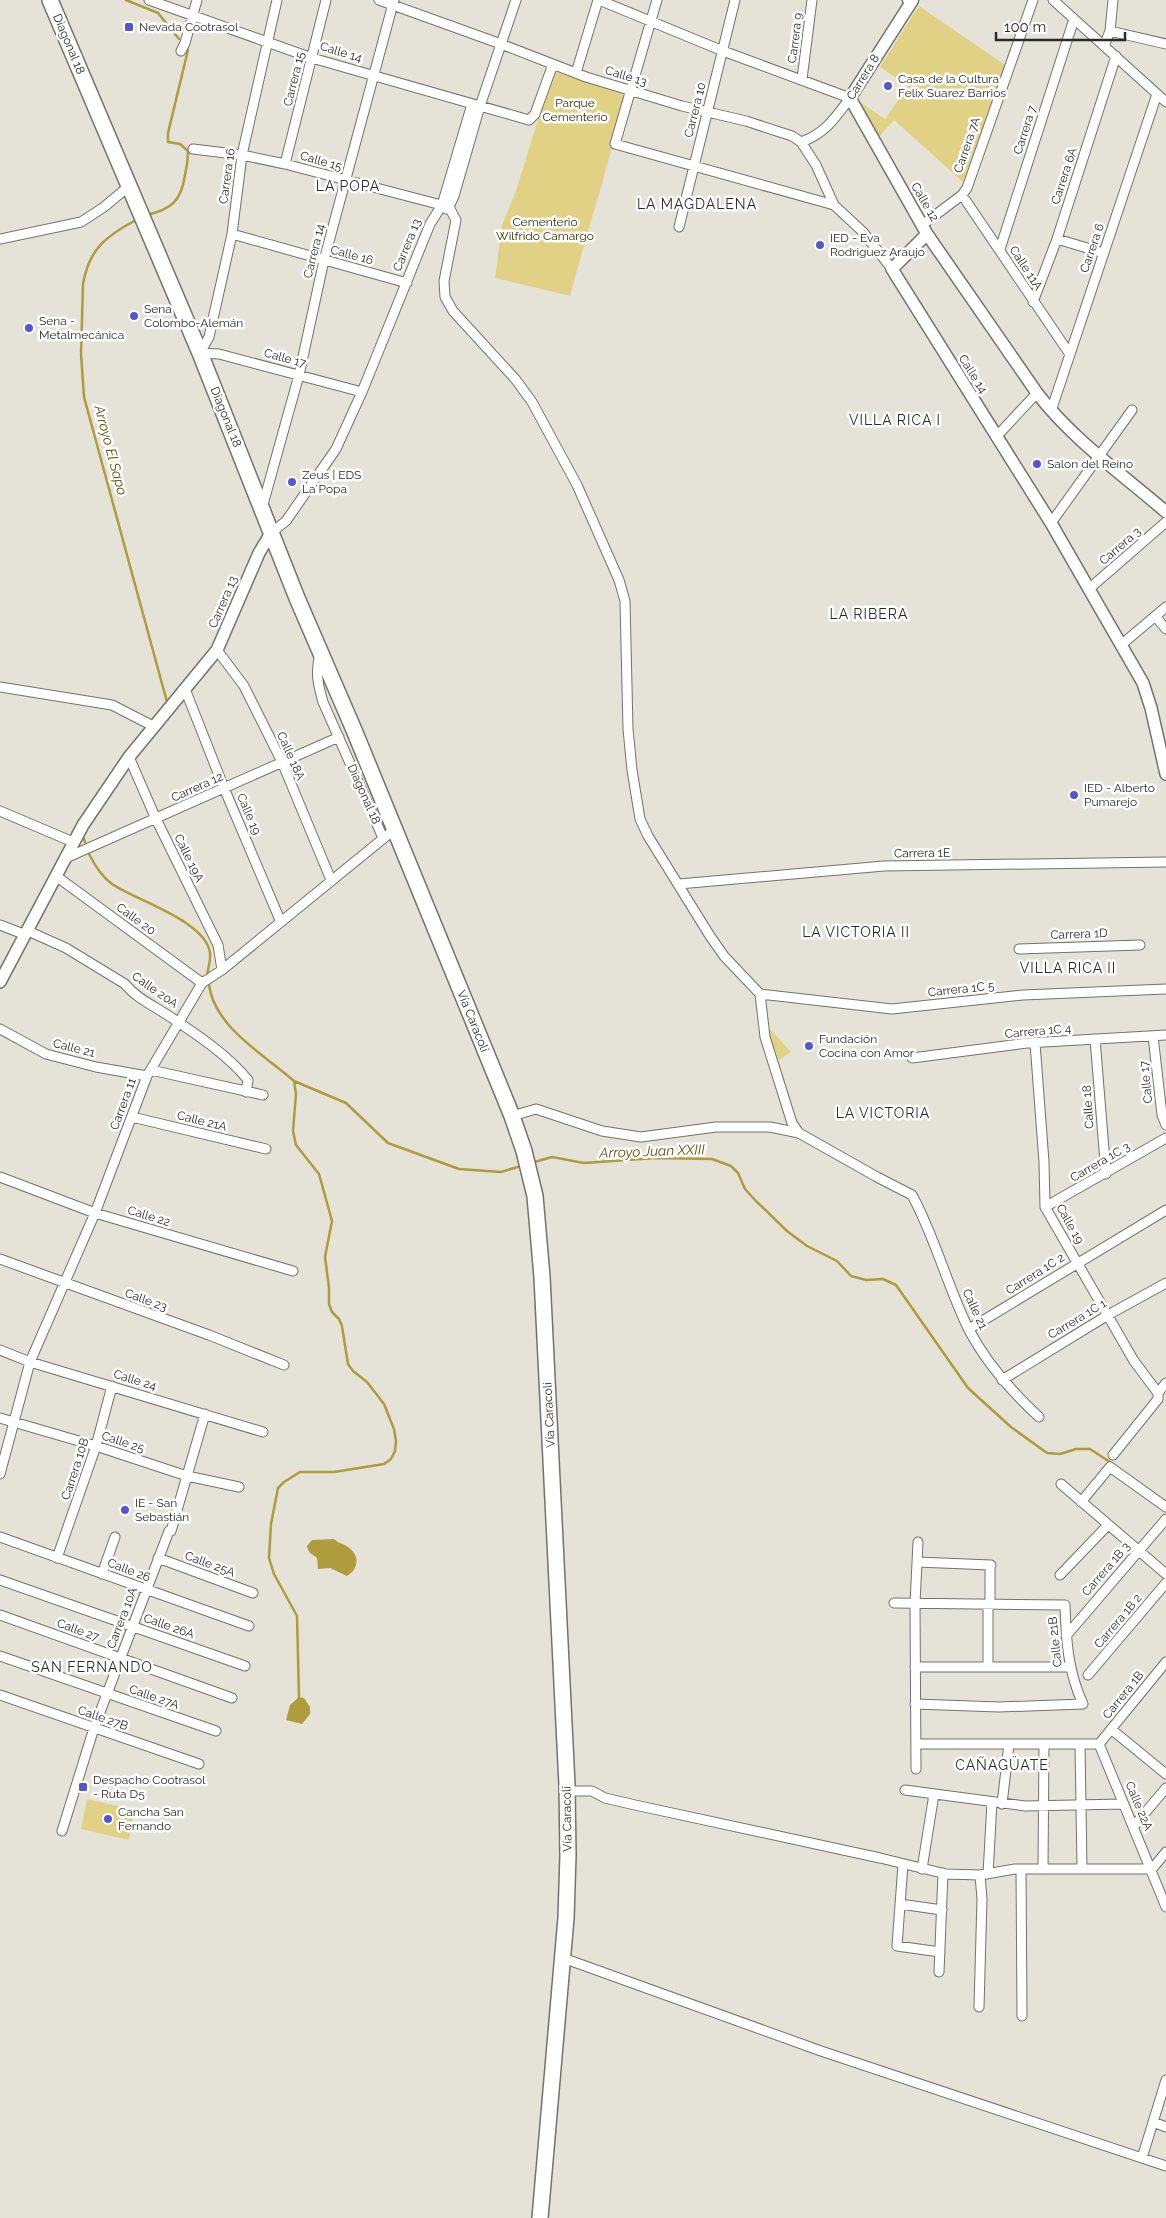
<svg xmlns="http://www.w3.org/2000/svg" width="1166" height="2218" font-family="Raleway,sans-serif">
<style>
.green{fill:#e1d185}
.water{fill:#af9c3d}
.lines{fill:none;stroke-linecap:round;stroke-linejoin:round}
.stream{stroke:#af9c3d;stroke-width:2.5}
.minor-casing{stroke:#747269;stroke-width:11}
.tertiary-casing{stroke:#747269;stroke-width:14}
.secondary-casing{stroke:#747269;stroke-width:15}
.primary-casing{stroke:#747269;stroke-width:18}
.minor{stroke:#fff;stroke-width:9}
.tertiary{stroke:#fff;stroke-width:11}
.secondary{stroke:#fff;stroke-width:12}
.primary{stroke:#fff;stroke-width:15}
.poi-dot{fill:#5657ce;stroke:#fff;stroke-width:2}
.labels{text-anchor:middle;stroke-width:5;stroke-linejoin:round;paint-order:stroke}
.poi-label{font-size:12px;fill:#2b2a26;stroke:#fff;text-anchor:start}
.street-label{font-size:12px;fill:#2b2a26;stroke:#fff}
.park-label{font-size:12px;fill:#352d03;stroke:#fff}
.neighbourhood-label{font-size:14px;letter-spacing:1px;fill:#2b2a26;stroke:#fff}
.water-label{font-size:14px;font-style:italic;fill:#5d5004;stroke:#fff}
</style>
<rect width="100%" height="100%" fill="#e5e3d8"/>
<!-- green -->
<path class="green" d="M919 6 1005 65 963 182 894 120 878 138 858 101 885 119 908 86 880 67Z
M556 72 626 95C609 163 588 229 570 296L495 278 502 225 516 191 535 129Z
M770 1029 791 1052 779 1060 766 1032Z
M87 1799 135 1810 129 1840 81 1829Z"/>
<!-- water -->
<path class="water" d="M334 1539C339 1544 343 1543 348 1547 360 1555 359 1569 347 1576L330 1568 318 1569 317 1558C312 1553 309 1555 307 1546L312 1540Z
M299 1697 304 1698 310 1707V1714L302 1724 286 1720 290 1705Z"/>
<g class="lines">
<!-- stream -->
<path class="stream" d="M126 0 158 13 179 39
M147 215C171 209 181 202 185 175 187 167 188 159 188 151L180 144 168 142V133L188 50 187 47
M136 220C106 236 89 249 83 284L81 354 84 397 167 702
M82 834 85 842
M89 854C95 866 101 876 112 884 137 901 206 921 210 953 211 960 208 968 207 976
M209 985C215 1028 265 1055 294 1081L296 1094 293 1131 296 1145 319 1174 332 1221 325 1257 329 1288V1304L332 1312 339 1319 342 1326 348 1364 353 1371 367 1382 384 1404 394 1429 396 1441 395 1451 391 1459 384 1464 334 1472H300L284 1482 278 1488 271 1524 269 1558 274 1574 297 1616 299 1697
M294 1081 346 1103 388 1143 459 1169 501 1172 521 1166
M531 1163 552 1157 584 1163 656 1158 712 1159 731 1166 738 1173 745 1189 756 1201 787 1231 807 1246 837 1261 851 1276 866 1280 883 1279 896 1285 968 1388 1011 1427 1047 1453 1060 1454 1076 1449H1090L1113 1464"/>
<!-- minor casing -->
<g class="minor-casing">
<path id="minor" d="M149 0 312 58 529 120 535 114 553 64
M277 0 242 155 232 234 209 337 200 353 219 354 362 392
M379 0 501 44 586 77 682 106 746 121 792 136 801 142 816 165 834 205
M599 0 723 51 850 98C836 117 825 134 801 142
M657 0 615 144 834 205 863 232 892 269
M1053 0 1166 102
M1110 31 1166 44
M1104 46 1110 31 1113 0
M181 51 185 43 197 0
M576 73 598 0
M802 79 812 0
M193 149 242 155 285 164 449 207 456 220 444 281 445 297 453 311 516 380 532 402 577 485 619 580 625 601 628 729 632 770 640 819 648 836 710 936 724 956 760 994 765 1037 792 1123 799 1133 877 1177 912 1195C935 1237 947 1285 968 1328 986 1363 1011 1391 1039 1417
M285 164 326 0
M962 195 1069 353
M446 209 449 207 454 196 480 106 516 0
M922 225 962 195 967 188 1033 0
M679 227 735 0
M232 234 407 283
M0 239 81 222 104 207 129 186
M1057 239 1104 253
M1000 249 1074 19
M1033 302 1057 239 1116 56
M1051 411 1157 94
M996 437 1037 393
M262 508 299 375 324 260 394 0
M1051 523 1132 410
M271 533 286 521 336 449 362 392 430 224 442 205 472 104
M1090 588 1166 522
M1156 617 1166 629
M1121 645 1166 607
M217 650 244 686 282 762 331 880
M320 654C315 672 318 685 323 702L383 838
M0 687 112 705 153 726
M185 689 224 788 280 920
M129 757 156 819 218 945 222 970
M0 811 73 842
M66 858 339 737
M56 876 202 983
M679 884 884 866 1166 862
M0 925 26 935
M28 931 66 948 125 984C136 998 154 1006 169 1016 196 1034 228 1055 248 1080L246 1092
M1019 949 1140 945
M760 994 892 1009 1023 995 1166 989
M0 1029 46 1054 96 1067 147 1076
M1153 1036 1162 1115 1166 1125
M1095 1039 1106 1174
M1035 1043 1044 1162 1045 1207 1134 1361 1158 1393
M912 1058 1027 1043 1166 1035
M151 1070 263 1095
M512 1116 536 1109 602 1131 641 1137 716 1127H770L799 1133
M132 1117 266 1149
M0 1177 95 1213 293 1271
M1045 1207 1166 1138
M0 1259 209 1335 284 1365
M969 1329 1166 1210
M0 1350 30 1362 263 1432
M1002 1380 1108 1315 1166 1283
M0 1418 96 1446 187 1476 239 1487
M1113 1455 1158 1399V1393L1166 1383
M0 1474 30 1362 95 1213 147 1076 202 983 222 970 395 829
M1061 1484 1166 1574
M1081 1502 1110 1467 1166 1507
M0 1537 249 1626
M57 1558 96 1446 112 1386
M158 1558 253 1593
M917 1562 991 1565
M102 1574 115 1537
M1060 1575 1108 1525
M0 1580 245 1666
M894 1603 1065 1605C1066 1640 1068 1672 1083 1704L999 1707 915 1704
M988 1605V1667
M990 1605V1565
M0 1615 232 1698
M1066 1636 1166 1519
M0 1656 216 1731
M915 1667H1070
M1088 1675 1166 1583
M0 1695 199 1764
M1111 1729 1166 1774
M916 1744H1099
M1080 1744 1082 1869
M1099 1744 1166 1907
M1099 1744 1166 1662
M916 1769 915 1603 918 1542
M905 1790 1025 1806 1124 1804
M567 1791H592L605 1798 635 1805 880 1858 946 1874 980 1875 1015 1869H1152L1166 1852
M1002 1804 1009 1744
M1134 1826 1166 1788
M62 1831 94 1728 169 1531H171L205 1414
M903 1864 897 1946 940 1952
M922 1869 934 1794
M1021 1869 1022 2016
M1043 1869 1044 1744
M988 1874 992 1802
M900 1904 942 1910
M563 1958 821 2051 1166 2166
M939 1972 943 1873
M979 2007 982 1899 980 1875
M1153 2122 1166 2127
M1142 2158 1166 2080"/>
</g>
<!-- tertiary casing -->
<g class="tertiary-casing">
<path id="tertiary" d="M912 1 850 98 927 234 1037 393C1072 439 1122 474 1166 512
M927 234 892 269 1051 523 1143 683 1151 708 1166 774
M0 982 83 825 129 757 217 650 259 553 271 533"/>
</g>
<!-- secondary casing -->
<g class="secondary-casing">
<path id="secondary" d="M909 0H912"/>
</g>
<!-- primary casing -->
<g class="primary-casing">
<path id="primary" d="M50 0 200 353 297 598 354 730 512 1116 524 1151 535 1196 542 1277 567 1785 568 1855 566 1918 540 2218"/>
</g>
<!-- minor -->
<use href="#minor" class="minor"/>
<!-- tertiary -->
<use href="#tertiary" class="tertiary"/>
<!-- secondary -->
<use href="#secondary" class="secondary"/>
<!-- primary -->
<use href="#primary" class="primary"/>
</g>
<!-- markers -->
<g class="poi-dot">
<rect x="124" y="22" width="10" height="10" rx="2.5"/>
<circle cx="888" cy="86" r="5"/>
<circle cx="820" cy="245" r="5"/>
<circle cx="134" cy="316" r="5"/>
<circle cx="29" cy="328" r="5"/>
<circle cx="1037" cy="464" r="5"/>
<circle cx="292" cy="482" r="5"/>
<circle cx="1074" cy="795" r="5"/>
<circle cx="809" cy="1046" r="5"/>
<circle cx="125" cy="1510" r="5"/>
<rect x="78" y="1782" width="10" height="10" rx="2.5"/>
<circle cx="108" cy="1819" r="5"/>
</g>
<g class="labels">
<!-- poi labels -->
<g class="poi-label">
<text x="139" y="31">Nevada Cootrasol</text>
<text x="898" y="83">Casa de la Cultura<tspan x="898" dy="14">Felix Suarez Barrios</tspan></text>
<text x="830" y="242">IED - Eva<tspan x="830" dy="14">Rodriguez Araujo</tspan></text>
<text x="144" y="313">Sena<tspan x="144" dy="14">Colombo-Alemán</tspan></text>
<text x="39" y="325">Sena -<tspan x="39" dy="14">Metalmecánica</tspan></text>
<text x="1047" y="468">Salon del Reino</text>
<text x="302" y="479">Zeus | EDS<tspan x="302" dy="14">La Popa</tspan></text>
<text x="1084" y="792">IED - Alberto<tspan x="1084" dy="14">Pumarejo</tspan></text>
<text x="819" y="1043">Fundación<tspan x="819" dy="14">Cocina con Amor</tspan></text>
<text x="135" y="1507">IE - San<tspan x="135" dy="14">Sebastián</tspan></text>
<text x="93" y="1784">Despacho Cootrasol<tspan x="93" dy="14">- Ruta D5</tspan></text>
<text x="118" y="1816">Cancha San<tspan x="118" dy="14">Fernando</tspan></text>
</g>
<!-- street labels -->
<g class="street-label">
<text transform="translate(795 38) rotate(-83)" y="4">Carrera 9</text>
<text transform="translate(69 44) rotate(67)" y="4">Diagonal 18</text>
<text transform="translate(341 52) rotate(17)" y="4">Calle 14</text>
<text transform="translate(626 76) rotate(17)" y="4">Calle 13</text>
<text transform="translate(863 77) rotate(-58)" y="4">Carrera 8</text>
<text transform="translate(294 79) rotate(-76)" y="4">Carrera 15</text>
<text transform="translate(695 110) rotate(-76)" y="4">Carrera 10</text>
<text transform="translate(1025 130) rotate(-72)" y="4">Carrera 7</text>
<text transform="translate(967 145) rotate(-71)" y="4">Carrera 7A</text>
<text transform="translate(321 161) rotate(16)" y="4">Calle 15</text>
<text transform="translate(227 176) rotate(-82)" y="4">Carrera 16</text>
<text transform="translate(1064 176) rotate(-72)" y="4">Carrera 6A</text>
<text transform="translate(925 202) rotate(60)" y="4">Calle 12</text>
<text transform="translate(407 245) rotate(-68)" y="4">Carrera 13</text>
<text transform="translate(1092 248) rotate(-71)" y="4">Carrera 6</text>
<text transform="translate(314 251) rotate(-76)" y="4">Carrera 14</text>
<text transform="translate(352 255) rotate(15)" y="4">Calle 16</text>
<text transform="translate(1026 268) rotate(57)" y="4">Calle 11A</text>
<text transform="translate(285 358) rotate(15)" y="4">Calle 17</text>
<text transform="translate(973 374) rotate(58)" y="4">Calle 14</text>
<text transform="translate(226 417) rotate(68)" y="4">Diagonal 18</text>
<text transform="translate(1120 546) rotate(-41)" y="4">Carrera 3</text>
<text transform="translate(223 602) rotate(-67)" y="4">Carrera 13</text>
<text transform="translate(291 756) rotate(66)" y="4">Calle 18A</text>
<text transform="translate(197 787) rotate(-24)" y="4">Carrera 12</text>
<text transform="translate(364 794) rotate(66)" y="4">Diagonal 18</text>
<text transform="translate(249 814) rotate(67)" y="4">Calle 19</text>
<text transform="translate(922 853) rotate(-1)" y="4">Carrera 1E</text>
<text transform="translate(189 858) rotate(64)" y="4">Calle 19A</text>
<text transform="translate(136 919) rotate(36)" y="4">Calle 20</text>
<text transform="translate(1079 934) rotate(-2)" y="4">Carrera 1D</text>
<text transform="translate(961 989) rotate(-6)" y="4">Carrera 1C 5</text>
<text transform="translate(155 990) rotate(35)" y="4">Calle 20A</text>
<text transform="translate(473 1021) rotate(68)" y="4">Vía Caracolí</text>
<text transform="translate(1038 1031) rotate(-5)" y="4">Carrera 1C 4</text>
<text transform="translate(74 1048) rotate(14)" y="4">Calle 21</text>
<text transform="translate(1146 1082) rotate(-96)" y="4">Calle 17</text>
<text transform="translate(123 1104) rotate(-70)" y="4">Carrera 11</text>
<text transform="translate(1088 1107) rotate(-94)" y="4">Calle 18</text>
<text transform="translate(202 1121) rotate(14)" y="4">Calle 21A</text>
<text transform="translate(1100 1162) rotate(-30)" y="4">Carrera 1C 3</text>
<text transform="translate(149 1216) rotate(17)" y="4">Calle 22</text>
<text transform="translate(1070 1224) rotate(61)" y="4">Calle 19</text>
<text transform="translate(1035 1274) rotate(-32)" y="4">Carrera 1C 2</text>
<text transform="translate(146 1300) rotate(20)" y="4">Calle 23</text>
<text transform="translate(975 1309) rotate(65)" y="4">Calle 21</text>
<text transform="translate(1077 1319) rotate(-31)" y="4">Carrera 1C 1</text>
<text transform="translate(135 1380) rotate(17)" y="4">Calle 24</text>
<text transform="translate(549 1415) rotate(-93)" y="4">Vía Caracolí</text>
<text transform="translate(123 1442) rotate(18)" y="4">Calle 25</text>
<text transform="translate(75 1469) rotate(-72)" y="4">Carrera 10B</text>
<text transform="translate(210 1564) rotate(20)" y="4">Calle 25A</text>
<text transform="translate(1106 1569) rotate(-49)" y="4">Carrera 1B 3</text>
<text transform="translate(129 1570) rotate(21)" y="4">Calle 26</text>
<text transform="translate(122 1618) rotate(-69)" y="4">Carrera 10A</text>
<text transform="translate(1118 1621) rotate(-50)" y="4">Carrera 1B 2</text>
<text transform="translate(169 1626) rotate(19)" y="4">Calle 26A</text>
<text transform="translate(78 1630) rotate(20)" y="4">Calle 27</text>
<text transform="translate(1055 1642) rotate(-96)" y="4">Calle 21B</text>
<text transform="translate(1123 1695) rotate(-51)" y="4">Carrera 1B</text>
<text transform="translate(154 1697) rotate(19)" y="4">Calle 27A</text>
<text transform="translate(103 1718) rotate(19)" y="4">Calle 27B</text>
<text transform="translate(1139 1806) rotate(67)" y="4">Calle 22A</text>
<text transform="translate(567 1819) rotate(-91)" y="4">Vía Caracolí</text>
</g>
<!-- park labels -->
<g class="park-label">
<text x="575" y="107">Parque<tspan x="575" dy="14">Cementerio</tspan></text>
<text x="545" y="226">Cementerio<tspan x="545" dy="14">Wilfrido Camargo</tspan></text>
</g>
<!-- neighbourhood labels -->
<g class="neighbourhood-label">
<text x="348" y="191">LA POPA</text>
<text x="697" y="209">LA MAGDALENA</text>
<text x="895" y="425">VILLA RICA I</text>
<text x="869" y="619">LA RIBERA</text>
<text x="856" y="937">LA VICTORIA II</text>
<text x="1068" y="973">VILLA RICA II</text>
<text x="883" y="1118">LA VICTORIA</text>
<text x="92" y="1672">SAN FERNANDO</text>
<text x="1002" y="1770">CAÑAGÜATE</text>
</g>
<!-- water labels -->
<g class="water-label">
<text transform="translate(111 450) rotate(75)" y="5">Arroyo El Sapo</text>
<text transform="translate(652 1151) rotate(-2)" y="5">Arroyo Juan XXIII</text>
</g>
</g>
<!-- scale -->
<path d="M996 32v8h129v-8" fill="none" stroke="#2b2a26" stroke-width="2.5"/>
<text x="1004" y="32" font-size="15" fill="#2b2a26" stroke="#ffffff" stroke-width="4" paint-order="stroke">100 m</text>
</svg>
